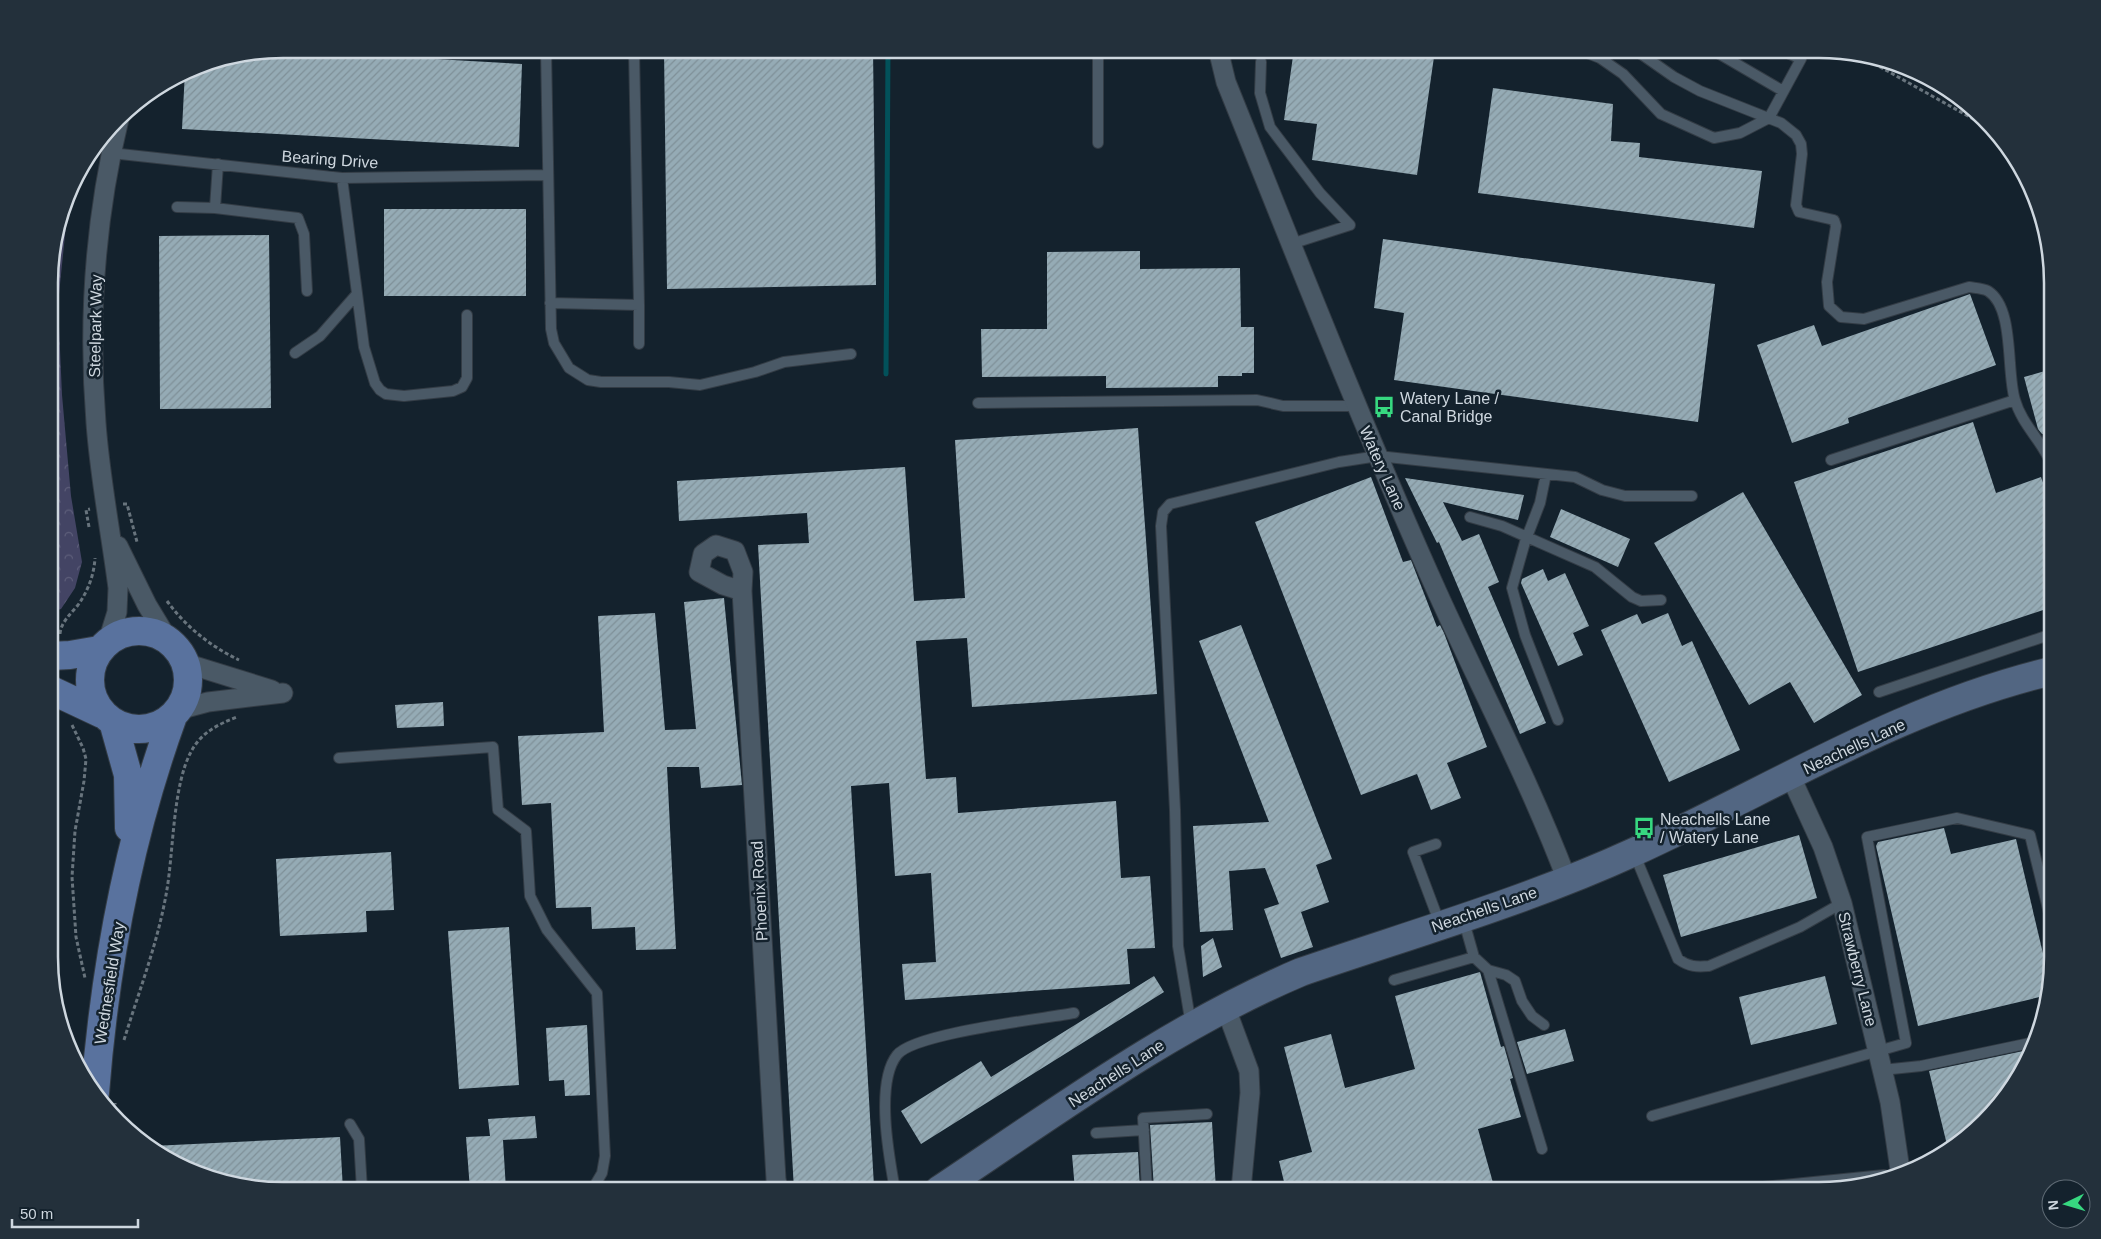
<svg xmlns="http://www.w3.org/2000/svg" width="2101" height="1239" font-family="Helvetica,sans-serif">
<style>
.forest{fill:url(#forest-crowns)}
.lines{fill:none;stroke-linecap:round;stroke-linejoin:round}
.stream{stroke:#02515a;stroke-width:5}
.building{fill:url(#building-hatch)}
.lane-casing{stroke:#333c45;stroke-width:12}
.street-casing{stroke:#333c45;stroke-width:21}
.secondary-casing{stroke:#333c45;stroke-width:30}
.primary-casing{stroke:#333c45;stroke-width:30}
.path{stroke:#68747d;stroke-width:3;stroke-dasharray:4 2.5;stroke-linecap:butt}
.lane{stroke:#4a5966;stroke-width:10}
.street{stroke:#4a5966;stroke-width:19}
.secondary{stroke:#526682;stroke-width:28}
.primary{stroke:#59729e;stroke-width:28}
.labels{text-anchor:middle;stroke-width:5;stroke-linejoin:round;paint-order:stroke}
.street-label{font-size:16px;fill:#ced7df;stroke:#14222d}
.poi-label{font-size:16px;fill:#ced7df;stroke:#14222d;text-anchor:start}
.rim{fill:none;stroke:#ced7df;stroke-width:2.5}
</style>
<defs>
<pattern id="forest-crowns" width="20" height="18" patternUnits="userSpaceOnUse" patternTransform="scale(1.25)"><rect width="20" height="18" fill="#434464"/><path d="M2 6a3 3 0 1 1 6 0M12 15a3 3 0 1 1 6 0" fill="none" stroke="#5d5e7a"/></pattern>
<pattern id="building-hatch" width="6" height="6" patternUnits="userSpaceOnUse" patternTransform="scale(1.25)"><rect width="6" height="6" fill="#95abb5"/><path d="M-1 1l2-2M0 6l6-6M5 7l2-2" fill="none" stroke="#7f9098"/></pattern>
</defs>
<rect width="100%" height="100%" fill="#14222d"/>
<!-- forest -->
<path class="forest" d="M75 176 66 225 58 304 62 395 71 496 82 562 75 588 61 609 51 612V252Z"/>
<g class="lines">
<!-- stream -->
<path class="stream" d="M886 374 888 49"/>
</g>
<!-- building -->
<path class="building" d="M664 49H873L876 285 667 289Z
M1294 49 1435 50 1417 175 1312 160 1317 124 1284 120Z
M277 50 522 64 519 147 182 129 185 71 193 66Z
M1493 88 1613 104 1611 141 1640 143 1639 157 1762 171 1754 228 1478 193Z
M384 209H526V296H384Z
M269 235 271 408 160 409 159 236Z
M1383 239 1715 284 1698 422 1394 380 1404 313 1374 308Z
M1140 251V269L1240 268 1241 327H1254V373H1242V376H1218V387L1106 388V376L982 377 981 329H1047V252Z
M1970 294 1996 365 1848 418 1849 423 1792 443 1757 345 1814 325 1822 346Z
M2052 369V431L2042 434 2038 429 2024 377Z
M1973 422 1996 493 2041 477 2052 509V607L1858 672 1794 482Z
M1138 428 1157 694 972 707 967 638 916 641 926 779 956 777 958 813 1116 801 1121 878 1150 876 1155 948 1127 949 1130 984 905 1000 902 964 936 962 931 873 895 876 889 783 851 786 874 1186 794 1190 758 545 809 543 807 513 679 521 677 481 905 467 914 601 965 598 955 440Z
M1371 477 1403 562 1411 560 1437 627 1440 625 1444 633 1487 747 1447 763 1461 798 1431 810 1417 774 1361 795 1255 522Z
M1405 478 1524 495 1518 520 1443 502 1462 541 1479 534 1499 582 1488 587 1546 723 1520 734 1439 542 1437 543Z
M1743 492 1862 695 1814 723 1790 682 1749 705 1654 543Z
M1561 509 1630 539 1618 567 1550 537Z
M1543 569 1548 581 1565 573 1589 626 1573 633 1583 655 1558 666 1521 583 1522 579Z
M724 598 742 785 701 788 699 767H667L676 949 636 950 635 927 592 929 591 907 556 908 551 803 522 805 518 736 604 732 598 616 655 613 665 730 696 729 684 602Z
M1668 613 1682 646 1692 641 1740 750 1669 782 1601 630 1637 614 1642 624Z
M1241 625 1332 859 1316 865 1329 902 1301 912 1313 947 1281 958 1264 909 1279 904 1265 868 1229 871 1233 930 1200 932 1193 826 1269 822 1199 641Z
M443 702 444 726 397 728 395 705Z
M1944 828 1951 854 2016 839 2049 979 2044 996 1918 1026 1876 846 1878 842Z
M1799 835 1817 898 1681 937 1663 875Z
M391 852 394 910 366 911 367 932 280 936 276 859Z
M509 927 519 1085 459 1089 448 931Z
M1213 938 1222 967 1203 977 1201 946Z
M1480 972 1501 1047 1504 1046 1513 1078 1510 1079 1521 1117 1478 1129 1495 1190H1286L1279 1161 1312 1152 1284 1047 1331 1034 1345 1088 1415 1069 1395 996Z
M1154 976 1164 992 921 1144 901 1111 981 1061 991 1077Z
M1825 976 1837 1024 1751 1045 1739 997Z
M587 1025 590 1095 565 1096 564 1080 549 1081 546 1028Z
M1565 1029 1574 1061 1527 1074 1517 1042Z
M2028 1050 2021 1074 1984 1122 1948 1149 1929 1071Z
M535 1116 537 1138 503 1140 506 1190H470L466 1137 490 1136 488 1119Z
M1212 1122 1216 1190H1154L1150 1125Z
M340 1137 343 1190H282L222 1182 165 1159 152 1146Z
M1138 1152 1140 1190H1075L1072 1155Z"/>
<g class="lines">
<!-- lane casing -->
<g class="lane-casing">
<path id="lane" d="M546 49 551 329 554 343 569 368 588 380 601 382H669L700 385 755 372 784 362 851 354
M1098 49V143
M1577 49 1600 58 1623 74 1661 114 1714 138 1740 133 1769 118 1801 59 1779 49
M1634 49 1674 77 1700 91 1781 123 1796 135 1801 144 1802 154 1796 205 1799 212 1834 220 1836 226 1827 282 1829 306 1841 317 1864 319 1969 287C1975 288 1983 288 1988 291 2015 308 2006 372 2015 400 2022 425 2044 443 2052 466
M1711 49 1783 91
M1261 62 1260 93 1270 127 1320 193 1350 225 1291 244
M111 153 342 178 548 175
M342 178 364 347 375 383 380 390 386 394 404 396 453 391 462 387 467 378V315
M177 207 215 208 298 218 304 234 307 291
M215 208 218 164
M550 303 639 305 634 49
M639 305V344
M295 353 320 336 356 295
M978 403 1257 400 1283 406H1356
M1831 460 2015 400
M1546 474 1540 503 1525 542 1512 588 1525 635 1558 720
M1470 517 1502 526 1595 567 1632 597 1641 601 1661 600
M1879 692 2052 634
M339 758 493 747 498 810 526 831 530 896 547 930 597 993 605 1156 602 1173 592 1190
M1436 844 1413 852 1440 924
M1634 853 1678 959C1689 967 1697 967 1709 966L1800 927 1842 903
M1474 957 1488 970 1506 975 1515 981 1522 1001 1532 1016 1544 1025
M1488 970 1542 1149
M1394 980 1474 957 1463 918
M1191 1025 1178 946 1175 810 1161 526 1163 512 1170 504 1339 462 1378 456 1575 477 1602 490 1625 496H1692
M1882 1070 1921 1066 2030 1043
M1652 1116 1906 1043 1867 837 1957 818 2030 835 2052 925
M350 1124 359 1139 362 1190
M1096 1133 1144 1130
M895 1190C889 1157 875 1083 897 1055 914 1033 1042 1019 1074 1013
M1147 1190 1143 1118 1207 1114
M1733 1190 1884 1175"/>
</g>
<!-- street casing -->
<g class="street-casing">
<path id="street" d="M1218 49 1226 82C1295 253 1362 425 1438 594 1481 689 1530 782 1567 880
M716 545 735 551 743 572 742 591 723 585 699 572 703 554Z
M118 546 147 605 167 638
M742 591 776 1179 778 1190
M108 641 117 612 118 588C111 533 100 479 96 423 88 322 95 218 119 119
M185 663 272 690
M178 710 208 702 283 693
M1790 775 1823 847 1842 903 1890 1102 1900 1170
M1225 1006 1249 1071 1250 1093 1241 1190"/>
</g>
<!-- secondary casing -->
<g class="secondary-casing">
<path id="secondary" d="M939 1190C1056 1112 1171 1027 1301 972 1412 934 1527 901 1634 852 1772 789 1903 706 2052 671"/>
</g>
<!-- primary casing -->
<g class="primary-casing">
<path id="primary" d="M90 680a49 49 0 1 1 98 0a49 49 0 1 1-98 0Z
M51 656 70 655 99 650
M51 690 102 714
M114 725 128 775 129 828
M95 1093C105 965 129 837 173 716"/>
</g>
<!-- path -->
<path class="path" d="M1857 54 1984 125
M123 504H127L137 542
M89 527 86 510 90 509
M167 601C185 626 210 646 239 660
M60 634C61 622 70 615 78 605 88 591 94 575 95 558
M72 725 83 748 86 759 84 781 75 831 72 877 76 937 85 978
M124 1040C139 991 157 945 166 895 174 853 172 785 192 750 202 732 219 724 237 717
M115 1111V1103"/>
<!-- lane -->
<use href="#lane" class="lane"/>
<!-- street -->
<use href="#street" class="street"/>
<!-- secondary -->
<use href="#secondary" class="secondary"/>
<!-- primary -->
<use href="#primary" class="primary"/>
</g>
<!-- icons -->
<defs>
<g id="bus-bare" transform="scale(1.725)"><path d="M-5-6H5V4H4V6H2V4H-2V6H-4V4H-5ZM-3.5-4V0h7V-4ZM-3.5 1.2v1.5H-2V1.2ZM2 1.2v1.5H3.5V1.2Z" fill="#37d880" stroke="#14222d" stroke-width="2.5" paint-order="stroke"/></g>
</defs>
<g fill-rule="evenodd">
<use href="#bus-bare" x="1384" y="407"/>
<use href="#bus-bare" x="1644" y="828"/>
</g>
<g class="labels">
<!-- street labels -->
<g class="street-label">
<text transform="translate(330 159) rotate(4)" y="6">Bearing Drive</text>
<text transform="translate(95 326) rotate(-89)" y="6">Steelpark Way</text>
<text transform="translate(1383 468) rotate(66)" y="6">Watery Lane</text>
<text transform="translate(1854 746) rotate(-25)" y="6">Neachells Lane</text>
<text transform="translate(759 891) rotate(-93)" y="6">Phoenix Road</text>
<text transform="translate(1484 909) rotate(-19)" y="6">Neachells Lane</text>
<text transform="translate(1858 969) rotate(76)" y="6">Strawberry Lane</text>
<text transform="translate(109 983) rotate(-81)" y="6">Wednesfield Way</text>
<text transform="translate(1116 1073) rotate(-33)" y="6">Neachells Lane</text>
</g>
<!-- poi labels -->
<g class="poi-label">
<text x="1400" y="404">Watery Lane /<tspan x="1400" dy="18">Canal Bridge</tspan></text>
<text x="1660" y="825">Neachells Lane<tspan x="1660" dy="18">/ Watery Lane</tspan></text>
</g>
</g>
<!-- crop -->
<path d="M0 0H2101V1239H0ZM283 58H1819A225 225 0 0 1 2044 283V957A225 225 0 0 1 1819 1182H283A225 225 0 0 1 58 957V283A225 225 0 0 1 283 58Z" fill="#23303b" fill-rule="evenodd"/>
<path class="rim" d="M283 58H1819A225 225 0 0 1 2044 283V957A225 225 0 0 1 1819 1182H283A225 225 0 0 1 58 957V283A225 225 0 0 1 283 58Z"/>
<!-- north arrow -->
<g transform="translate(2066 1204) rotate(265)"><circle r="24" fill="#14222d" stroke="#5e6a74"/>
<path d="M0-4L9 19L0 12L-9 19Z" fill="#37d880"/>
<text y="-8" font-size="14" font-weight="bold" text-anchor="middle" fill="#ced7df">N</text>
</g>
<!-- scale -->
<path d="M12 1219v8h126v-8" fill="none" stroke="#ced7df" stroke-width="2.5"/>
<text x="20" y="1219" font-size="15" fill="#ced7df" stroke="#14222d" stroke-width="4" paint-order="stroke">50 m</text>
</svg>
